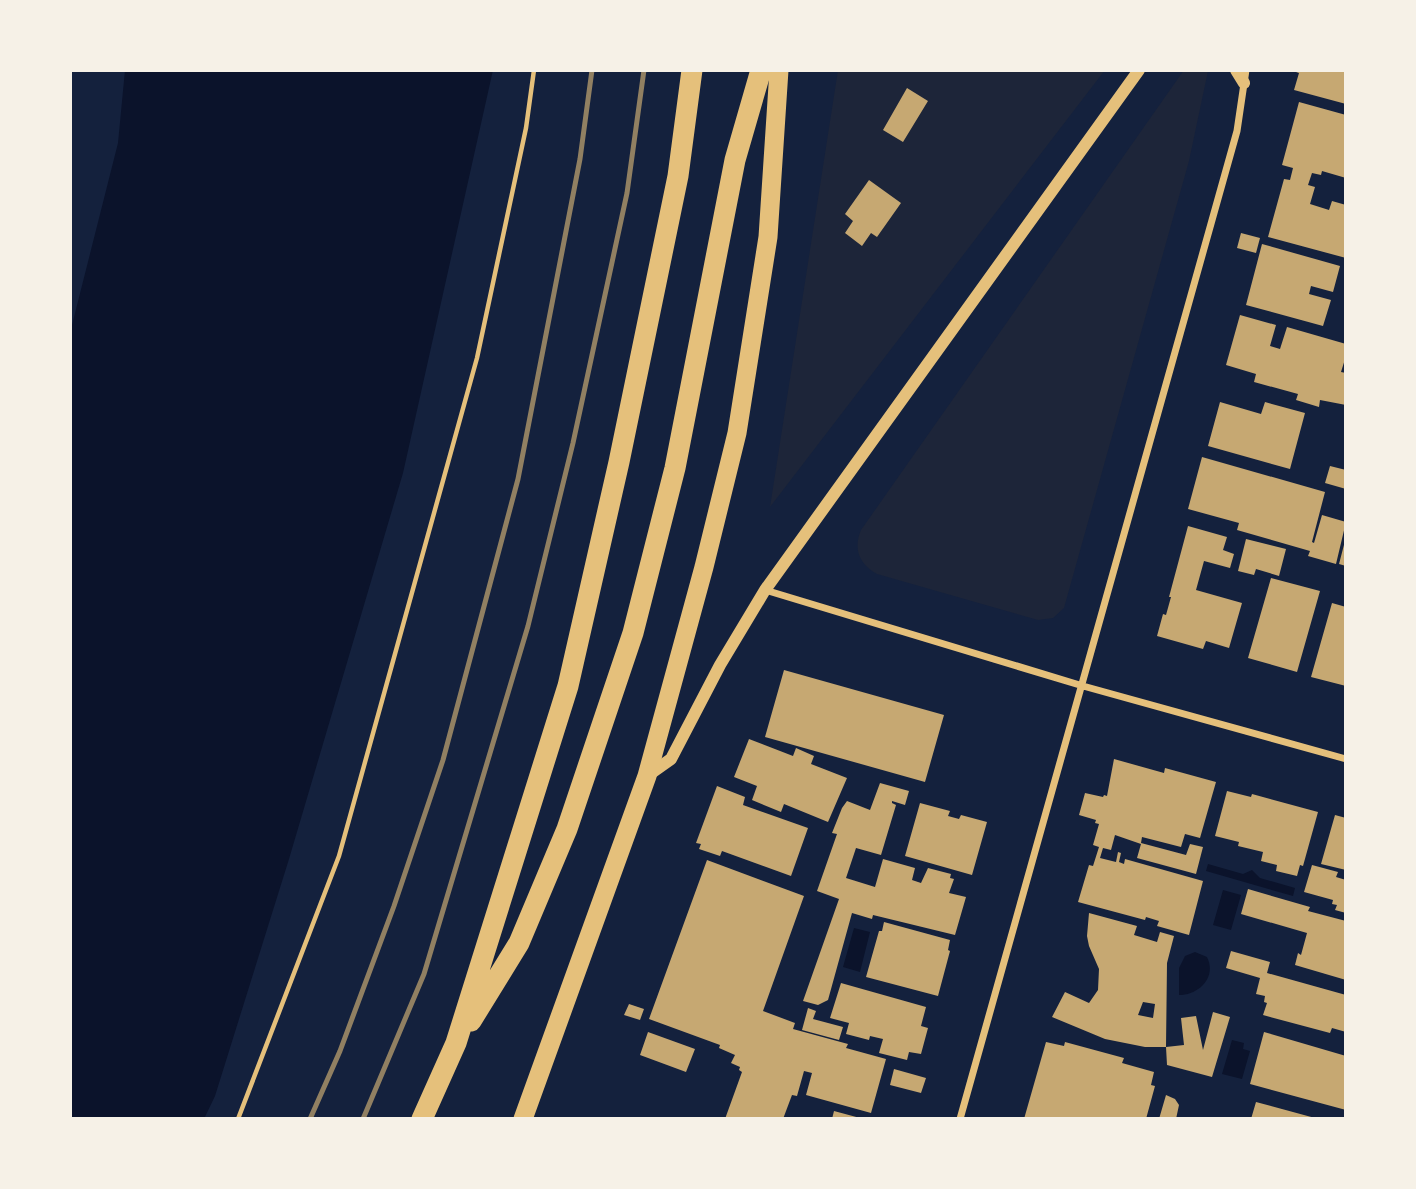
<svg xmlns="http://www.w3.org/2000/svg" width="1416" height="1189" font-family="'Sofia Sans Condensed',sans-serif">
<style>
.green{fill:#1d2539}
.water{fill:#0b132b}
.building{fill:#c6a872;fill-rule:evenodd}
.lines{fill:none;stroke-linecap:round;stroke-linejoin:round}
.path{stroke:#e5c07b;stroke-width:4.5}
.minor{stroke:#e5c07b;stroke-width:7}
.tertiary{stroke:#e5c07b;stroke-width:12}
.trunk{stroke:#e5c07b;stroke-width:19}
.motorway{stroke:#e5c07b;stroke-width:21}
.rail{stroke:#918062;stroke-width:5}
</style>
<rect width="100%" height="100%" fill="#14213d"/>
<!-- green -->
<path class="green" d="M838 70H1105L770 507Z
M1184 70 1208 71 1189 161 1064 608 1053 618 1038 620 877 574C859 564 853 549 861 530Z"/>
<!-- water -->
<path class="water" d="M125 70H493L403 473 289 859 215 1096 204 1119H70V333L118 143Z
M1208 864 1243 874 1252 870 1260 878 1295 888 1293 896 1206 871Z
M1223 890 1241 895 1231 930 1213 925Z
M854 928 870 932 860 972 843 967Z
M1195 952 1207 957C1217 977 1199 995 1179 995V968L1185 956Z
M1232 1040 1244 1043 1243 1049 1250 1051 1242 1079 1222 1074Z"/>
<!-- building -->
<path class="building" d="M1297 70H1346V104L1294 90 1299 73 1296 72Z
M907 88 928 101 903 142 883 130Z
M1299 102 1346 115V178L1322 171 1321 175 1312 173 1308 185 1315 187 1310 204 1329 210 1332 201 1346 205V258L1268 237 1284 179 1290 180 1293 168 1282 165Z
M869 180 901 203 877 237 871 233 862 246 845 233 853 221 845 214Z
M1241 233 1260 238 1256 253 1237 248Z
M1262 244 1340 266 1333 292 1311 286 1309 294 1331 300 1323 326 1246 305Z
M1240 315 1276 325 1270 346 1280 349 1287 327 1346 344V356L1341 372 1346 373V405L1320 400 1319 407 1296 400 1298 394 1254 382 1256 374 1226 365Z
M1220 402 1261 414 1265 402 1305 413 1290 469 1208 446Z
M1202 457 1325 492 1312 542 1314 543 1322 515 1346 522 1336 564 1308 556 1310 551 1237 530 1239 523 1188 509Z
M1330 466 1346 470V489L1325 483Z
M1188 526 1227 537 1223 550 1234 554 1230 568 1204 561 1196 590 1242 603 1229 648 1206 641 1203 649 1157 636 1163 614 1166 615 1171 597H1169Z
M1246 539 1286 549 1279 576 1256 569 1254 575 1238 571Z
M1345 541H1346V566L1339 564Z
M1271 578 1320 591 1297 672 1248 658Z
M1332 603 1346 607V686L1311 677Z
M784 670 944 715 925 782 765 737Z
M749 739 793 756 796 748 814 756 811 764 847 778 828 822 784 804 781 812 752 800 757 786 734 777Z
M1114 759 1164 773 1165 768 1216 782 1200 838 1185 834 1181 847 1142 837 1141 843 1186 855 1190 844 1203 847 1196 874 1137 858 1141 844 1115 835 1111 850 1103 848 1100 858 1116 862 1118 852 1121 853 1119 862 1124 864 1125 859 1203 881 1189 935 1157 926 1159 921 1146 917 1145 920 1078 902 1089 865 1093 866 1099 847 1093 845 1099 824 1095 823 1096 820 1079 815 1085 793 1103 797 1104 795 1107 796Z
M880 783 909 791 905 805 892 801V803L896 805 881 855 856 848 846 878 875 887 883 859 915 868 912 880 921 883 928 868 951 874 950 878 954 879 949 893 966 897 955 935 873 915 872 919 852 913 828 1000 818 1005 803 1001 839 899 817 891 837 834 832 833 842 808 847 801 870 810Z
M717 786 745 797 743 805 808 828 791 876 722 851 720 856 699 849 701 844 696 843Z
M1227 791 1251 797 1252 794 1318 812 1303 866 1300 865 1297 876 1276 871 1277 865 1261 861 1263 852 1238 846 1239 842 1215 836Z
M920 803 950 811 948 816 959 819 961 815 987 822 972 875 905 856Z
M1335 815 1346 818V870L1321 864Z
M707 860 804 896 763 1011 795 1023 793 1029 848 1044 846 1048 886 1059 871 1113 806 1095 812 1073 804 1071 797 1096 792 1095 783 1119H725L742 1072 739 1070 740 1067 731 1063 735 1055 719 1048 720 1045 649 1019Z
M1312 865 1338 872 1336 877 1346 880V913L1335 910 1337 905 1332 904 1333 900 1304 892Z
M1248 889 1310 907 1308 911 1346 921V980L1295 965 1298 953 1301 955 1307 933 1241 914Z
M1089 913 1137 926 1134 935 1157 942 1160 932 1174 936 1167 963 1166 1047H1145L1105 1039 1052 1017 1065 992 1089 1003 1098 990 1099 969 1089 946 1087 936ZM1143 1002 1155 1004 1153 1018 1138 1015Z
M884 922 950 940 948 950 950 951 938 996 866 977 879 931H882Z
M1231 951 1270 962 1267 973 1346 995V1032L1332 1028 1330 1033 1263 1015 1267 1003 1264 1002 1265 996 1256 994 1260 978 1226 968Z
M841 983 926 1007 921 1026 928 1028 921 1054 909 1052 907 1060 879 1053 883 1039 870 1036 869 1040 846 1034 849 1023 830 1018Z
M629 1004 644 1009 640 1020 624 1015Z
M808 1008 816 1011 813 1019 843 1027 839 1040 802 1030Z
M1213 1012 1230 1017 1212 1077 1167 1065 1166 1047 1184 1045 1181 1018 1196 1016 1203 1050Z
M648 1032 695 1049 686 1072 640 1055Z
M1264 1032 1346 1056V1110L1250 1084Z
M1046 1042 1064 1046 1065 1042 1124 1058 1122 1063 1154 1072 1151 1085 1155 1086 1146 1119H1024Z
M894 1069 926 1078 921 1093 890 1085Z
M1166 1095 1175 1099 1179 1105 1176 1119H1159Z
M1256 1102 1315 1118 1314 1119H1251Z
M834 1111 860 1118V1119H832Z"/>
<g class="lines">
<!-- path -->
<path class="path" d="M238 1119 339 856 477 358 526 128 534 70"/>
<!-- minor -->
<path class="minor" d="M765 590 1083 686 1346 759
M960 1119 1237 131 1246 70"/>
<!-- tertiary -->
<path class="tertiary" d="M1236 70 1244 83
M647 776 671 759 720 665 765 590 1139 70"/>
<!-- trunk -->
<path class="trunk" d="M523 1119 647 776 704 567 737 433 768 237 779 70"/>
<!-- motorway -->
<path class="motorway" d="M471 1021 519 943 567 829 633 633 675 468 735 160 761 70
M422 1119 456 1043 568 686 619 462 678 176 692 70"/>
<!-- rail -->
<path class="rail" d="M310 1119 340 1051 394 906 443 760 518 479 580 159 592 70
M363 1119 424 974 528 626 573 443 627 193 644 70"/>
</g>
<!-- border -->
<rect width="1416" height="1189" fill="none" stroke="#f6f1e7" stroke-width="144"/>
</svg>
